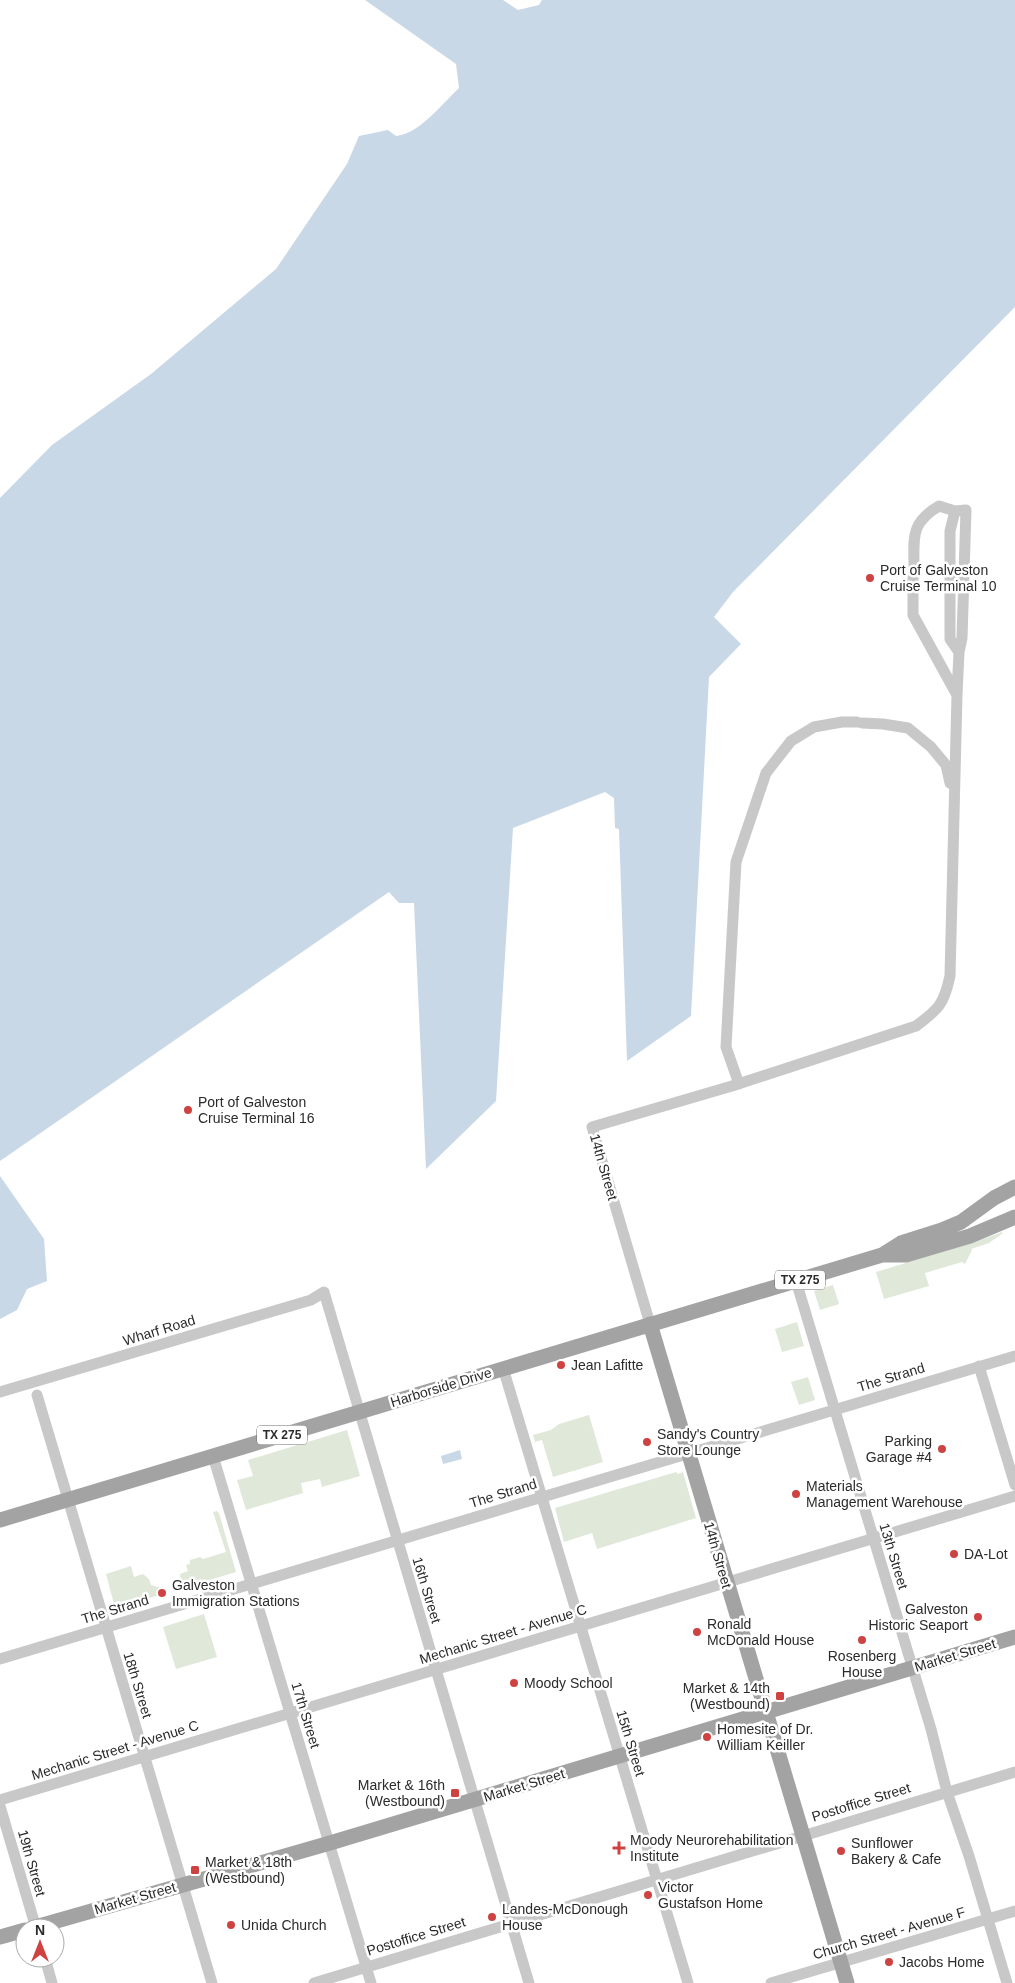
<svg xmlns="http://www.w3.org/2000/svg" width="1015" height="1983" font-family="Arial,sans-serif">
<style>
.green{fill:#e0e8da}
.water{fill:#c8d8e6}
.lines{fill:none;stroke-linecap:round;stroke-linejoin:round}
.minor{stroke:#c8c8c8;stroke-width:11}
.major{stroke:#a3a3a3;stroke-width:15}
.poi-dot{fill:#ce4241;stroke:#fff;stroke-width:2}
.labels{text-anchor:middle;stroke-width:5;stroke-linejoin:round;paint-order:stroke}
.shield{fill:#fff;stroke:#6b6b6b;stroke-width:1}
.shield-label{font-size:12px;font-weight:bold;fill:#2b2b2b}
.poi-label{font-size:14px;fill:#2b2b2b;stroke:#fff;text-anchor:start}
.street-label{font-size:14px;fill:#2b2b2b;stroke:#fff}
</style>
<rect width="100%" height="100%" fill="#fff"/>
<!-- green -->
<path class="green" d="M1002 1232 1003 1233 989 1243 971 1249 972 1250 965 1264 962 1262 925 1273 929 1286 884 1299 876 1272 975 1242Z
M833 1285 839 1304 820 1310 814 1291Z
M797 1322 804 1346 782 1352 775 1329Z
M808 1377 815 1400 799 1405 791 1382Z
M589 1415 603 1462 553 1477 542 1440 535 1442 533 1435 551 1430 559 1424Z
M347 1430 360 1476 322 1487 320 1479 301 1483 303 1493 246 1510 237 1480 253 1476 248 1460Z
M676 1472 678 1474 683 1472 696 1518 597 1549 592 1533 564 1542 555 1508Z
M217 1511 219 1513 236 1572 183 1588 180 1574 188 1571 186 1565 190 1564V1560L200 1557 203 1559 226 1552 213 1512Z
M131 1566 134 1577 143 1574 149 1579 151 1585 161 1588 163 1594 115 1608 106 1574Z
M204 1614 217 1657 176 1669 163 1627Z"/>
<!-- water -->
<path class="water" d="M365 0H503L518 10 539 5 542 0H1015V307L733 592 714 617 741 644 709 677 691 1016 627 1061 619 829 615 828 614 798 605 792 513 828 496 1101 426 1169 414 903H399L389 892 0 1161V498L52 445 151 374 276 269 347 164 359 136 388 130 396 136C419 134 442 104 459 88L456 64Z
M0 1176 44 1239 47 1281 27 1289 17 1310 0 1319Z
M460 1450 462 1459 443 1464 441 1456Z"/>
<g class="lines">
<!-- minor -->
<path class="minor" d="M955 511 950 531V639L959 652
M913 578V615L957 695
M862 723 883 724 908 728 931 747 946 765 950 783
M739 1084 726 1047 736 862 766 773 791 741 814 727 842 722H857
M796 1281 931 1729 947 1792 969 1856 1007 1983
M650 1324 592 1127 732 1086 916 1026C939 1009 944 1004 950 976L957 695 959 652 962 638 966 510 955 511 939 506C910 523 914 538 914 568
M979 1366 1015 1485
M503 1368 688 1983
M0 1392 311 1300 324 1292 529 1983
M37 1395 212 1983
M213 1456 371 1983
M0 1659 1015 1356
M0 1800 1015 1496
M0 1806 36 1928
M45 1958 52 1983
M314 1983 1015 1772
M771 1983 1015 1911"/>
<!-- major -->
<path class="major" d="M882 1255H906L970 1236 1015 1217
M650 1324 847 1983
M0 1520 882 1255 901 1243 942 1230 961 1222 994 1198 1015 1187
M32 1928 330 1843 1015 1637
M0 1937 25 1930"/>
</g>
<!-- markers -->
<g class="poi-dot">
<circle cx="870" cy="578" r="5"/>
<circle cx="188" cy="1110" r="5"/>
<circle cx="561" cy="1365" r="5"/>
<circle cx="647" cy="1442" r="5"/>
<circle cx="942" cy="1449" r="5"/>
<circle cx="796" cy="1494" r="5"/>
<circle cx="954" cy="1554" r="5"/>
<circle cx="162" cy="1593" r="5"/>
<circle cx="978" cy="1617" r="5"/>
<circle cx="697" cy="1632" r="5"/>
<circle cx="862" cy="1640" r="5"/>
<circle cx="514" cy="1683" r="5"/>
<rect x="775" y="1691" width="10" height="10" rx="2.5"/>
<circle cx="707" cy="1737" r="5"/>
<rect x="450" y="1788" width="10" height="10" rx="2.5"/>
<path d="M616.5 1840.5h5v5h5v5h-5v5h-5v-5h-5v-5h5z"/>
<circle cx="841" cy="1851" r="5"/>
<rect x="190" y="1865" width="10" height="10" rx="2.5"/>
<circle cx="648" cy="1895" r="5"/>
<circle cx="492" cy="1917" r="5"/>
<circle cx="231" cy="1925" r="5"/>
<circle cx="889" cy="1962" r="5"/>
</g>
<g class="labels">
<!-- shield labels -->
<g class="shield">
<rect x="775" y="1270.5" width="50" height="19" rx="4"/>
<rect x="257" y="1425.5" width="50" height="19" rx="4"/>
</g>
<g class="shield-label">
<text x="800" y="1284">TX 275</text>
<text x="282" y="1439">TX 275</text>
</g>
<!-- poi labels -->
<g class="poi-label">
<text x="880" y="575">Port of Galveston<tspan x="880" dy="16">Cruise Terminal 10</tspan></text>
<text x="198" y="1107">Port of Galveston<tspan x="198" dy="16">Cruise Terminal 16</tspan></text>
<text x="571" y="1370">Jean Lafitte</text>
<text x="657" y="1439">Sandy's Country<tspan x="657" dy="16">Store Lounge</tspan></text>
<text x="932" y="1446" text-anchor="end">Parking<tspan x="932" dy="16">Garage #4</tspan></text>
<text x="806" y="1491">Materials<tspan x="806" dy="16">Management Warehouse</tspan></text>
<text x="964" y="1559">DA-Lot</text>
<text x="172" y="1590">Galveston<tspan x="172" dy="16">Immigration Stations</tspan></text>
<text x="968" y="1614" text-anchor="end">Galveston<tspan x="968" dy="16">Historic Seaport</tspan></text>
<text x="707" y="1629">Ronald<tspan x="707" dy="16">McDonald House</tspan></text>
<text x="862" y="1661" text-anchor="middle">Rosenberg<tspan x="862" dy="16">House</tspan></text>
<text x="524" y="1688">Moody School</text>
<text x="770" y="1693" text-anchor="end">Market &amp; 14th<tspan x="770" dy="16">(Westbound)</tspan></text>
<text x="717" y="1734">Homesite of Dr.<tspan x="717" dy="16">William Keiller</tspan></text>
<text x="445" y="1790" text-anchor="end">Market &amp; 16th<tspan x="445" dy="16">(Westbound)</tspan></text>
<text x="630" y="1845">Moody Neurorehabilitation<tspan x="630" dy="16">Institute</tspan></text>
<text x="851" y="1848">Sunflower<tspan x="851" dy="16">Bakery &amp; Cafe</tspan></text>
<text x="205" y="1867">Market &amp; 18th<tspan x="205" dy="16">(Westbound)</tspan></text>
<text x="658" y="1892">Victor<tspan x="658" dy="16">Gustafson Home</tspan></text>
<text x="502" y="1914">Landes-McDonough<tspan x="502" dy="16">House</tspan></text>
<text x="241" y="1930">Unida Church</text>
<text x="899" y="1967">Jacobs Home</text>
</g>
<!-- street labels -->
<g class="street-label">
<text transform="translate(604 1167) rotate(74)" y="5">14th Street</text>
<text transform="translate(159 1330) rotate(-17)" y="5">Wharf Road</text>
<text transform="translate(891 1377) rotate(-17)" y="5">The Strand</text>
<text transform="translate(441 1387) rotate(-17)" y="5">Harborside Drive</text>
<text transform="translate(503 1493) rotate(-17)" y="5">The Strand</text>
<text transform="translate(718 1555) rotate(74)" y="5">14th Street</text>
<text transform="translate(894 1556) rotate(73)" y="5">13th Street</text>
<text transform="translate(427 1590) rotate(73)" y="5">16th Street</text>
<text transform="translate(115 1609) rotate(-17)" y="5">The Strand</text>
<text transform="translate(503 1634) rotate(-17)" y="5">Mechanic Street - Avenue C</text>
<text transform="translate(955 1655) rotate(-17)" y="5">Market Street</text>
<text transform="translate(138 1685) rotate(73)" y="5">18th Street</text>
<text transform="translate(306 1715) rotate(73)" y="5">17th Street</text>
<text transform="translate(631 1743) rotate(73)" y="5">15th Street</text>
<text transform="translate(115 1750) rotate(-17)" y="5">Mechanic Street - Avenue C</text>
<text transform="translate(524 1785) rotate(-17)" y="5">Market Street</text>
<text transform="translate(861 1802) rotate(-17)" y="5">Postoffice Street</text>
<text transform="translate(32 1863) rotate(74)" y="5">19th Street</text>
<text transform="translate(135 1898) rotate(-16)" y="5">Market Street</text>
<text transform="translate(889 1933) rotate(-16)" y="5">Church Street - Avenue F</text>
<text transform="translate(416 1936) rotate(-17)" y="5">Postoffice Street</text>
</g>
</g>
<!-- north arrow -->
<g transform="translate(40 1943)"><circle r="24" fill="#ffffff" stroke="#aaaaaa"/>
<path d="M0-4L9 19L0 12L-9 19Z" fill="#ce4241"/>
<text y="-8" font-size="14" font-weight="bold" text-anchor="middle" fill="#2b2b2b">N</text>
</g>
</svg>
